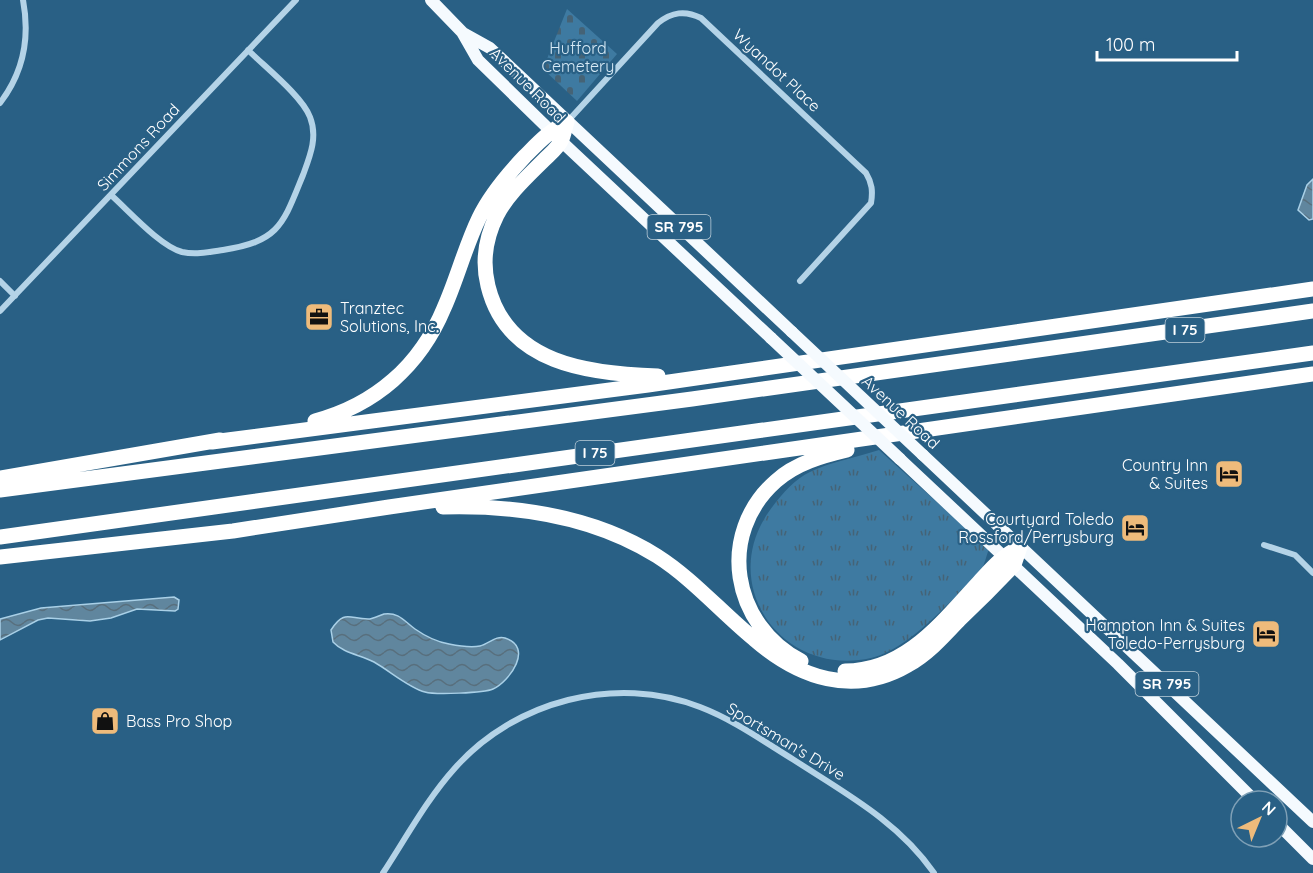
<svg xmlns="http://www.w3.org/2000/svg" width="1313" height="873" font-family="Quicksand,sans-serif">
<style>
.grass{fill:url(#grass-tufts)}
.cemetery{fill:url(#cemetery-stones)}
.water{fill:url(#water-waves);stroke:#a9d0e7;stroke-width:1.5}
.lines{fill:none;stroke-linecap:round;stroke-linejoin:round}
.minor{stroke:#b4d3e7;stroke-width:6}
.primary{stroke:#f5fafe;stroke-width:12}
.motorway{stroke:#fff;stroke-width:15}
.primary-bridge{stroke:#f5fafe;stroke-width:12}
.labels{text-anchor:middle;stroke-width:4.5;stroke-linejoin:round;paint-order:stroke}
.shield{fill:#296085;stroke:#bfcfda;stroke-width:1.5}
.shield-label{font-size:15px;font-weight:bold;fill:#fff}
.park-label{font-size:16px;fill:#d7eaf6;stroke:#296085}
.street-label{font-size:16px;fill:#fff;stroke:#296085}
.poi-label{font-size:16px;fill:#fff;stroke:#296085;text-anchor:end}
</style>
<defs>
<pattern id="grass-tufts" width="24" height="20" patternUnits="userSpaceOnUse" patternTransform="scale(1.5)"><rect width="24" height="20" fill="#3e7aa1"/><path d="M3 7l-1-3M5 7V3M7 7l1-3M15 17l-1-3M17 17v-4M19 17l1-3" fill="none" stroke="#456376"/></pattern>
<pattern id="cemetery-stones" width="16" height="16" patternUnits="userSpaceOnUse" patternTransform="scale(1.5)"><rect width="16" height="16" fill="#3e7aa1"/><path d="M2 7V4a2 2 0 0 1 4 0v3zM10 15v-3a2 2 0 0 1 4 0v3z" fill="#456376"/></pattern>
<pattern id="water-waves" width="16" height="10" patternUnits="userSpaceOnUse" patternTransform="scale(1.5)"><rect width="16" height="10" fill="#60869e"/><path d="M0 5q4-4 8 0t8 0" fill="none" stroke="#586f7d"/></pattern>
</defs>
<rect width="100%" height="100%" fill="#296085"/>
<!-- grass -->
<path class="grass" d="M879 450 989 549C986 556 985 564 981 570 971 585 951 600 939 613 922 629 895 653 871 658 780 678 714 581 773 506 782 494 796 478 810 472 830 462 858 457 879 450Z"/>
<!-- cemetery -->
<path class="cemetery" d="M567 9 617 54 577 101 543 69Z"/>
<!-- water -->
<path class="water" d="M1313 179V219L1309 220 1298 210 1307 185Z
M174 597 179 600 178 609 175 611 137 609 111 618 90 621 48 618 38 620 0 640V619L41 608Z
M384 614C399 612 404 621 415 629 425 636 437 642 449 644 459 646 470 648 480 646 489 644 496 635 505 638 534 647 510 681 493 689 484 693 435 695 425 692 409 688 390 671 374 662 361 655 343 653 333 642L331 630C345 608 350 620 370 619 374 618 379 616 384 614Z"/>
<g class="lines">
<!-- minor -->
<path class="minor" d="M0 103C23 73 30 37 23 0
M567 122 658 23C672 12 685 10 701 18L866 173C872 183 873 191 871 203L800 281
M111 195C129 211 160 246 182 252 196 255 210 252 223 250 280 241 283 224 303 175 310 156 318 137 310 117 302 96 265 67 248 50
M0 281 15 296
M0 311 296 0
M1264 545 1295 555 1313 573
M383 873C406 838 427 799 455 768 514 701 616 674 700 707 734 720 763 741 794 760 845 793 899 822 934 873"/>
<!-- primary -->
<path class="primary" d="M431 0 462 32 478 60 561 141 771 338
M463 33 490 48 792 332
M923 455 1313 822
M900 459 1118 664 1255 801
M1277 823 1313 859"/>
<!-- motorway -->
<path class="motorway" d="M567 122C565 128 564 134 562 139 559 147 550 154 544 160 527 177 508 194 497 215 486 237 482 262 488 286 507 364 589 374 658 376
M315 421C375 405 420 366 444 308 457 279 465 247 479 218 490 195 507 175 525 156 540 141 548 132 567 122
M212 442 648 385 1313 289
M0 478 220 440
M0 490 692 399 1313 311
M443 507C517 505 593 516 657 556 693 579 721 612 754 639 799 678 853 697 908 665 928 654 944 636 959 620 978 602 996 584 1014 565L1020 547
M0 537 1313 353
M0 557 233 531 389 507 1313 374
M801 661C732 625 716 534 776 481 796 463 822 456 847 450
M845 671C905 671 941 623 979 582 993 567 1001 557 1020 547"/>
<!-- primary-bridge -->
<path class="primary-bridge" d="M792 332 923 455
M771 338 900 459"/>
</g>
<!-- icons -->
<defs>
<g id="office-square" transform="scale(1.5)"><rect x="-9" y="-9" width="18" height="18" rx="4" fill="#eebb7b" stroke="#296085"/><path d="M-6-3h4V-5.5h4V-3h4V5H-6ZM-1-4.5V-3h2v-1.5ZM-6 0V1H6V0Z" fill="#111"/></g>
<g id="hotel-square" transform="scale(1.5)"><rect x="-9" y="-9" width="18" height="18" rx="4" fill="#eebb7b" stroke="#296085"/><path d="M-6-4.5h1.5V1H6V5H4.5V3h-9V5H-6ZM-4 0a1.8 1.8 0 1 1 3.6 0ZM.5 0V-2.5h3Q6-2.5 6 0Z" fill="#111"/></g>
<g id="shop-square" transform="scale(1.5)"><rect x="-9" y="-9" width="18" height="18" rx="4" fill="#eebb7b" stroke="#296085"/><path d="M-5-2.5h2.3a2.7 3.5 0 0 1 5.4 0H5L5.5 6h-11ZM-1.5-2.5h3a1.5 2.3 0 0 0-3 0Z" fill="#111"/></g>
</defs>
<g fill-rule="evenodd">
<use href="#office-square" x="319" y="317"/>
<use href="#hotel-square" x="1229" y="474"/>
<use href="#hotel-square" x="1135" y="528"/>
<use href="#hotel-square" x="1266" y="634"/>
<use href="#shop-square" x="105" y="721"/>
</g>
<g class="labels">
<!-- shield labels -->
<g class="shield">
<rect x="647.5" y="215" width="63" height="24" rx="4.5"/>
<rect x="1165.5" y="318" width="39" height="24" rx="4.5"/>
<rect x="575.5" y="441" width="39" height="24" rx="4.5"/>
<rect x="1135.5" y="672" width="63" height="24" rx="4.5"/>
</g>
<g class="shield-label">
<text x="679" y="232">SR 795</text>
<text x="1185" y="335">I 75</text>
<text x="595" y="458">I 75</text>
<text x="1167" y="689">SR 795</text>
</g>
<!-- park labels -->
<g class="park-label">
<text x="578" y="54">Hufford<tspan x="578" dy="18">Cemetery</tspan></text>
</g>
<!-- street labels -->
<g class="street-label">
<text transform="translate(777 70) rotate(43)" y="6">Wyandot Place</text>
<text transform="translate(528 85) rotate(45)" y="6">Avenue Road</text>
<text transform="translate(138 147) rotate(-47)" y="6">Simmons Road</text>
<text transform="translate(901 412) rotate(43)" y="6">Avenue Road</text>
<text transform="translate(786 741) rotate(31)" y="6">Sportsman's Drive</text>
</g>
<!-- poi labels -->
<g class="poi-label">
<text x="340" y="314" text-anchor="start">Tranztec<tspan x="340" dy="18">Solutions, Inc.</tspan></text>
<text x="1208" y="471">Country Inn<tspan x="1208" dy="18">&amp; Suites</tspan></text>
<text x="1114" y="525">Courtyard Toledo<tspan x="1114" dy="18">Rossford/Perrysburg</tspan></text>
<text x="1245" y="631">Hampton Inn &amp; Suites<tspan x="1245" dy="18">Toledo-Perrysburg</tspan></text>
<text x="126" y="727" text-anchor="start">Bass Pro Shop</text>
</g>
</g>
<!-- north arrow -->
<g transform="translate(1259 819) rotate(43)"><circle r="28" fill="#296085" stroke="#7fa0b6" stroke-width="1.5"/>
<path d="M0-4.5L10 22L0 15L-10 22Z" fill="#eebb7b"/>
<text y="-9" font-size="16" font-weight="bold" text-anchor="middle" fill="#ffffff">N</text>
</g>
<!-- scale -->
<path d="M1097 51v9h140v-9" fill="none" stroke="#ffffff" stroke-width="3"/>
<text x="1106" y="51" font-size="18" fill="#ffffff" stroke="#296085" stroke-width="4.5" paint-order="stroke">100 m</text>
</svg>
